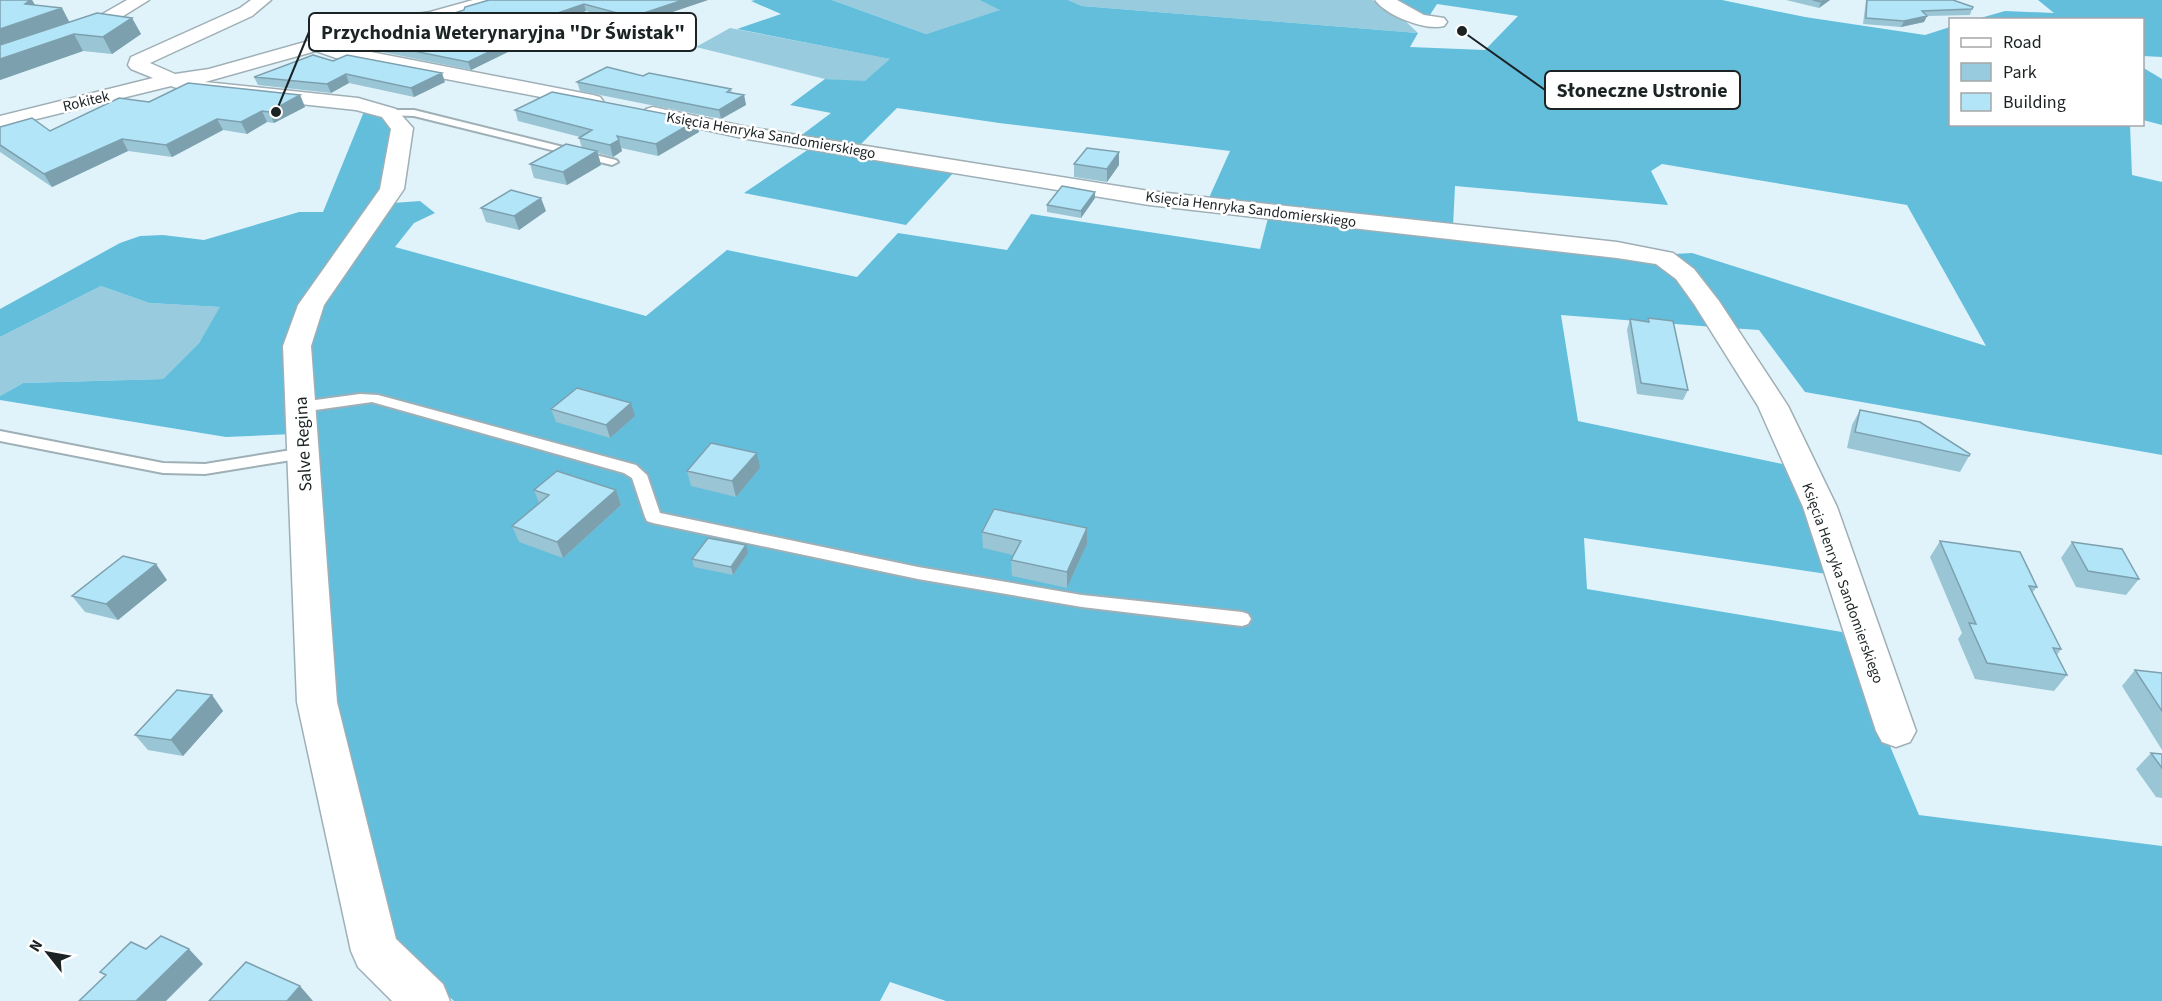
<svg xmlns="http://www.w3.org/2000/svg" width="2162" height="1001" font-family="'Source Sans 3',sans-serif">
<style>
.green{fill:#98cbdd}
.forest{fill:#63bedc}
.lines{fill:none;stroke-linecap:round;stroke-linejoin:round}
.service-casing{stroke:#9fafb6;stroke-width:4}
.minor-casing{stroke:#9fafb6;stroke-width:3}
.service{fill:#fff;fill-rule:evenodd}
.minor{fill:#fff;fill-rule:evenodd}
.wall{fill:#99c5d5}
.shaded-wall{fill:#7da0ae}
.building{fill:#b2e5f8;stroke:#7da0ae;stroke-width:1.5}
.labels{text-anchor:middle;stroke-width:5;stroke-linejoin:round;paint-order:stroke}
.far-street-label{font-size:15px;fill:#1c2325;stroke:#fff}
.street-label{font-size:18px;fill:#1c2325;stroke:#fff}
.leader{fill:none;stroke:#1c2325;stroke-width:2}
.callout-dot{fill:#1c2325;stroke:#fff;stroke-width:2}
.callout{fill:#fff;stroke:#1c2325;stroke-width:2}
.callout-label{font-size:20px;text-anchor:middle;font-weight:bold;fill:#1c2325}
</style>
<rect width="100%" height="100%" fill="#e1f3fa"/>
<!-- green -->
<path class="green" d="M832 0H979L1001 10 926 34Z
M1068 0H1372L1402 18 1418 33 1082 6Z
M730 28 891 59 865 82 825 79 696 47Z
M101 286 149 303 221 307 199 343 163 379 23 383 0 396V337Z"/>
<!-- forest -->
<path class="forest" d="M755 0H832L926 34 1000 10 979 0H1068L1082 6 1418 33 1410 47 1485 50 1518 16 1437 4 1428 18 1397 0H1722L1805 17 1925 35 1950 27V124L2130 125 2132 175 2162 182V455L1805 392 1759 330 1729 328 1674 254 1692 253 1986 346 1907 205 1662 164 1651 171 1668 205 1455 186 1453 227 1208 200 1230 151 999 123 897 108 857 148 799 137 831 113 790 105 825 79 865 81 890 59 737 29 781 14 751 1Z
M2038 0H2162V57L2143 56 2142 20 1977 19 2005 11 2054 13Z
M2142 67 2162 79V125L2143 120Z
M365 109 382 115 394 129 385 188 302 304 292 434 226 437 0 400V396L23 383 163 379 199 343 220 307 149 303 101 286 0 337V309L120 243 140 236 163 235 204 240 299 212H323Z
M809 149 955 171 906 225 744 193Z
M420 201 435 213 414 223 395 247 646 316 727 250 857 277 898 233 1007 250 1031 214 1260 249 1268 218 1652 259 1679 275 1714 327 1561 315 1578 421 1787 465 1827 574 1584 538 1587 589 1842 632 1919 815 2162 846V1001H946L890 982 880 1001H454L389 940 329 696 310 343 320 303 393 203Z"/>
<g class="lines">
<!-- service casing -->
<g class="service-casing">
<path id="service" d="M389 110H414L616 160 618 162 612 165 414 116 385 115 384 113Z
M360 394 378 395 636 465 647 475 660 513 918 567 1082 595 1242 612 1248 614 1251 619 1248 624 1242 626 1082 607 918 579 653 523 647 521 645 517 632 478 624 473 372 402 301 412 293 407 301 402Z
M0 431 163 463 205 464 304 448 312 453 304 458 205 474 163 473 0 441Z"/>
</g>
<!-- minor casing -->
<g class="minor-casing">
<path id="minor" d="M127 0H149L104 28 0 64V52L92 20Z
M251 0H271L252 16 150 63 175 74 209 69 390 18 430 12 473 0H501L498 4C444 19 389 29 335 45L593 95 600 97 603 101 600 105 593 107 336 58 316 51 205 82 358 98 396 109 413 128 404 189 324 305 311 346 337 702 396 939 443 984 450 1001H392L358 967 351 951 297 702 283 346 298 305 380 189 391 129 382 117 356 110 188 92 171 86 0 128V116L153 78 131 69 128 65 131 57 240 8Z
M1375 0H1397L1424 15 1444 18 1447 22 1444 26C1426 31 1387 16 1375 0Z
M653 107 747 127 1149 191 1617 242 1673 253 1694 269 1719 301 1788 406 1837 507 1916 731 1910 742 1896 747 1882 742 1876 731 1803 507 1758 406 1694 304 1676 279 1656 264 1617 258 1149 205 747 139 646 117 643 113 646 109Z"/>
</g>
<!-- service -->
<use href="#service" class="service"/>
<!-- minor -->
<use href="#minor" class="minor"/>
</g>
<!-- wall -->
<path class="wall" d="M32 0 35 5 62 8 69 22 132 18 141 34 112 54 83 51 0 80Z
M708 0 634 25 586 11 505 40 514 49 471 70 377 51 374 43 464 10 465 7Z
M1786 0H1830L1819 8Z
M1866 0H1953L1972 9 1970 15 1927 16 1924 22 1901 27 1863 24Z
M333 61 445 82 414 97 349 83 331 93 258 85 254 77Z
M643 76 731 89 732 93 744 95 746 105 721 119 580 91 577 82Z
M300 95 305 107 274 123 267 122 247 134 223 130 172 157 128 151 52 187 0 152V127L50 131 149 102Z
M515 110 699 132 658 156 621 148 622 151 613 157 598 153 601 165 567 185 534 178 530 164 582 148 579 138 580 137 518 121Z
M1074 164 1119 165 1107 182 1074 177Z
M1095 192V198L1081 218 1047 212V205Z
M481 208 546 211 519 230 486 222Z
M1648 318 1688 390 1683 400 1637 394 1627 330 1630 319 1647 321Z
M551 409 635 416 610 438 556 422Z
M1860 410 1969 456 1960 472 1847 448 1852 425Z
M760 468 736 497 691 486 687 471Z
M534 490H616L621 505 563 558 519 542 512 526 539 503Z
M1087 528V544L1067 588 1012 576 1011 560 1013 555 983 548 982 532Z
M1940 541 2037 587 2032 593 2061 649 2057 655 2067 675 2054 691 1975 679 1958 639 1962 633 1930 557Z
M2072 542 2139 579 2126 595 2076 587 2061 558Z
M748 553 733 575 694 567 692 559Z
M167 580 118 620 85 612 72 596Z
M2135 670 2162 673V750L2122 686Z
M212 695 223 711 183 756 148 750 135 735Z
M2151 753 2162 754V798L2156 797 2136 769Z"/>
<!-- shaded-wall -->
<path class="shaded-wall" d="M30 0H32L41 15 62 8 71 25 0 50V29L25 4Z
M683 0H708L634 25 632 17Z
M1824 0H1830L1819 8 1821 2Z
M584 4 586 11 491 45 488 37Z
M1927 16 1924 22 1901 27 1904 21Z
M132 18 141 34 112 54 103 37Z
M74 34 83 51 0 80V59Z
M512 41 514 49 471 70 468 62Z
M442 73 445 82 414 97 411 88Z
M346 74 349 83 331 93 327 84Z
M300 95 305 107 274 123 269 112Z
M744 95 746 105 721 119 719 110Z
M262 111 267 122 247 134 241 122Z
M217 119 223 130 172 157 166 145Z
M697 120 699 132 658 156 656 144Z
M122 139 128 151 52 187 44 174Z
M619 140 622 151 613 157 610 145Z
M597 151 601 165 567 185 563 172Z
M1119 152V165L1107 182V169Z
M1095 192V198L1081 218V211Z
M541 198 546 211 519 230 514 216Z
M631 403 635 416 610 438 606 425Z
M757 453 760 468 736 497 732 481Z
M616 490 621 505 563 558 557 542Z
M1087 528V544L1067 588V572Z
M746 545 748 553 733 575 731 567Z
M156 564 167 580 118 620 106 604Z
M212 695 223 711 183 756 171 740Z
M189 949 203 964 166 1001H136Z
M300 986 313 1001H287Z"/>
<!-- building -->
<path class="building" d="M0 0H30L25 4 62 8 0 29Z
M489 0H683L632 17 584 4 488 37 512 41 468 62 374 43 409 28 464 10 465 7Z
M1813 0H1824L1821 2Z
M1867 0H1953L1973 7 1972 9 1922 11 1927 16 1904 21 1866 18Z
M97 13 132 18 103 37 74 34 0 59V45Z
M313 55 333 61 347 55 442 73 411 88 346 74 327 84 254 77Z
M607 67 643 76 649 73 731 89 727 92 744 95 719 110 577 82Z
M188 83 300 95 269 112 262 111 241 122 217 119 166 145 122 139 44 174 0 145V127L32 118 50 131 119 98 149 102Z
M552 92 697 120 656 144 617 136 619 140 610 145 579 138 592 130 515 110Z
M566 144 597 151 563 172 530 164Z
M1087 148 1119 152 1107 169 1074 164Z
M1062 186 1095 192 1081 211 1047 205Z
M511 190 541 198 514 216 481 208Z
M1648 318 1673 321 1688 390 1641 383 1630 319 1649 322Z
M577 388 631 403 606 425 551 409Z
M1860 410 1920 422 1970 454 1969 456 1855 432Z
M711 443 757 453 732 481 687 471Z
M557 471 616 490 557 542 512 526 549 495 534 490Z
M994 509 1087 528 1067 572 1011 560 1021 541 982 532Z
M708 538 746 545 731 567 692 559Z
M1940 541 2020 552 2037 587 2029 586 2061 649 2053 648 2067 675 1987 663 1969 623 1976 624Z
M2072 542 2122 549 2139 579 2088 571Z
M123 556 156 564 106 604 72 596Z
M2135 670 2162 673V711Z
M177 690 212 695 171 740 135 735Z
M2151 753 2162 754V768Z
M161 936 189 949 136 1001H79L106 975 100 972 131 942 146 949Z
M246 962 300 986 287 1001H209Z"/>
<g class="labels">
<!-- far-street labels -->
<g class="far-street-label">
<text transform="translate(86 101) rotate(-14)" y="5">Rokitek</text>
<text transform="translate(771 135) rotate(10)" y="5">Księcia Henryka Sandomierskiego</text>
<text transform="translate(1251 209) rotate(7)" y="5">Księcia Henryka Sandomierskiego</text>
<text transform="translate(1843 583) rotate(70)" y="5">Księcia Henryka Sandomierskiego</text>
</g>
<!-- street labels -->
<g class="street-label">
<text transform="translate(303 444) rotate(-93)" y="6">Salve Regina</text>
</g>
</g>
<!-- callouts -->
<path class="leader" d="M276 112L309 32M1462 31L1545 90"/>
<g class="callout-dot">
<circle cx="276" cy="112" r="6"/>
<circle cx="1462" cy="31" r="6"/>
</g>
<g class="callout">
<rect x="309" y="13" width="387" height="38" rx="6"/>
<rect x="1545" y="71" width="195" height="38" rx="6"/>
</g>
<g class="callout-label">
<text x="503" y="39">Przychodnia Weterynaryjna "Dr Świstak"</text>
<text x="1642" y="97">Słoneczne Ustronie</text>
</g>
<!-- legend -->
<rect x="1949" y="18" width="195" height="108" fill="#ffffff" stroke="#a4a7a8" stroke-width="1.5"/>
<rect x="1961" y="38" width="30" height="9" fill="#ffffff" stroke="#a4a7a8" stroke-width="1.5"/>
<text x="2003" y="48" font-size="18" fill="#1c2325">Road</text>
<rect x="1961" y="63" width="30" height="18" fill="#98cbdd" stroke="#a4a7a8" stroke-width="1.5"/>
<text x="2003" y="78" font-size="18" fill="#1c2325">Park</text>
<rect x="1961" y="93" width="30" height="18" fill="#b2e5f8" stroke="#a4a7a8" stroke-width="1.5"/>
<text x="2003" y="108" font-size="18" fill="#1c2325">Building</text>
<!-- north arrow -->
<g transform="translate(48 953) rotate(301)" stroke="#ffffff" stroke-width="4.5" paint-order="stroke">
<path d="M0-4.5L10 22L0 15L-10 22Z" fill="#1c2325"/>
<text y="-9" font-size="16" font-weight="bold" text-anchor="middle" fill="#1c2325">N</text>
</g>
</svg>
